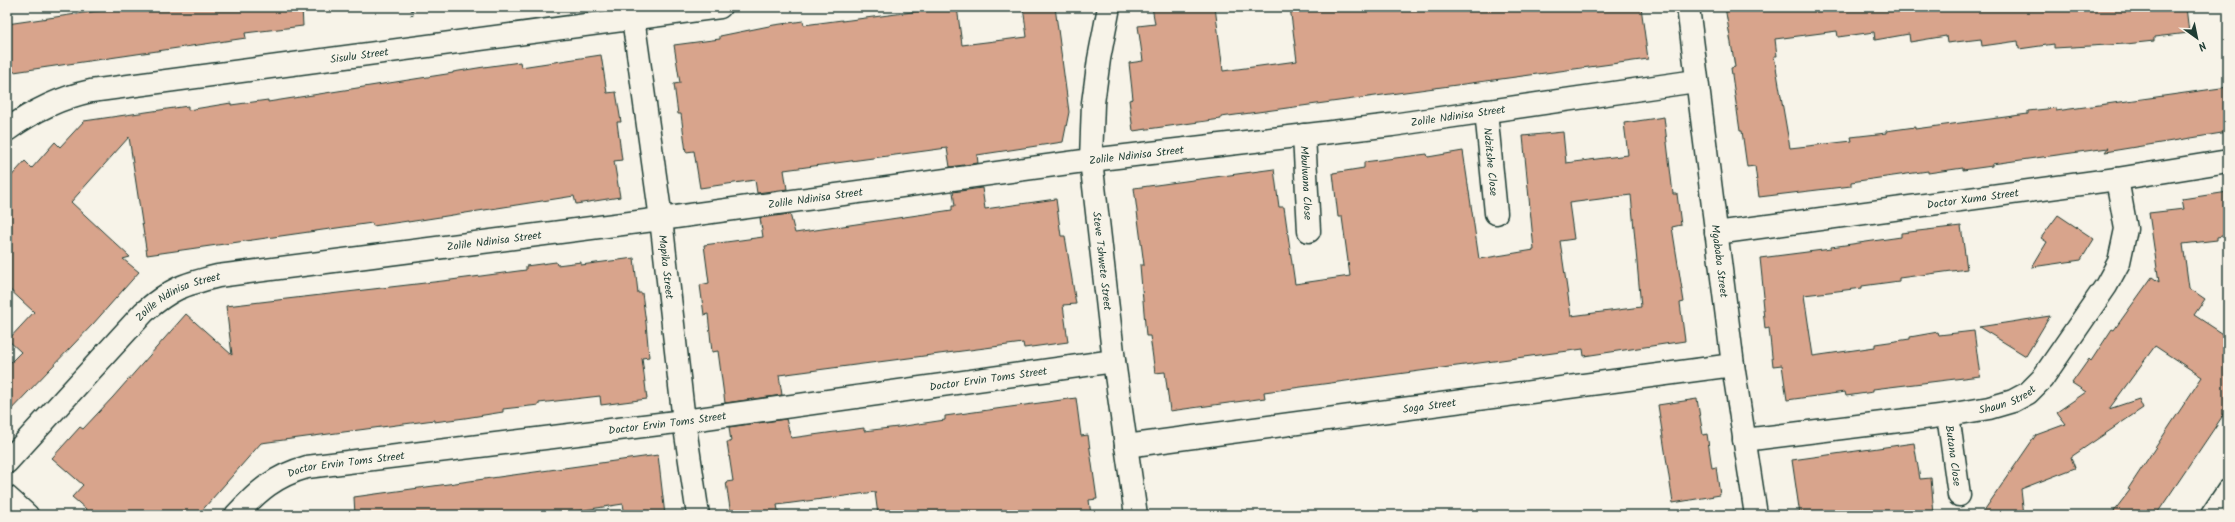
<svg xmlns="http://www.w3.org/2000/svg" width="2235" height="522" font-family="Kalam,sans-serif">
<style>
.building{fill:#d8a48c;stroke:#1f3d34;fill-rule:evenodd}
.lines{fill:none;stroke-linecap:round;stroke-linejoin:round}
.street-casing{stroke:#1f3d34;stroke-width:25}
.path{stroke:#1f3d34;stroke-width:2.5;stroke-dasharray:4 3;stroke-linecap:butt}
.street{stroke:#f7f3e8;stroke-width:22}
.labels{text-anchor:middle;stroke-width:4;stroke-linejoin:round;paint-order:stroke}
.street-label{font-size:11px;fill:#1f3d34;stroke:#f7f3e8}
</style>
<rect width="100%" height="100%" fill="#f7f3e8"/>
<filter id="ink" filterUnits="userSpaceOnUse"><feTurbulence type="fractalNoise" baseFrequency=".025" numOctaves="2"/><feDisplacementMap in="SourceGraphic" scale="8" xChannelSelector="R" yChannelSelector="G"/><feConvolveMatrix kernelMatrix="1 2 1 2 8 2 1 2 1" color-interpolation-filters="sRGB"/></filter>
<g filter="url(#ink)">
<!-- building -->
<path class="building" d="M125 7H302L303 26 245 33 246 38 7 73V24Z
M927 7H957L962 45 1027 37 1023 7H1055L1069 112 1063 142 977 155 978 163 950 167 947 148 784 170 787 189 757 193 755 180 700 188 694 151 686 152 681 114H678L674 84 680 83 674 45 720 39V36L774 25 803 21 804 25 842 20V21L928 10Z
M1152 7H1215L1223 71 1297 61 1290 7H1641L1648 59 1221 117V119L1133 131 1129 100 1133 99 1129 63 1143 61 1138 26 1155 24Z
M1725 7H2186L2189 33 2154 37V41L2126 44 2054 48V44L2019 49 2018 41 1982 46 1981 39 1947 43 1946 36 1910 42 1909 34 1875 40 1874 32 1838 37 1837 31 1775 39 1777 56H1774L1790 148 1852 141 1851 137 1886 133V131L1915 127V129L2028 114V111L2056 108V111L2228 87V132L2105 152 2108 148 1992 164V166L1963 170V168L1928 173V171L1851 182V186L1759 197 1755 166 1747 167 1742 131H1740L1731 68 1735 67Z
M601 55 607 93 616 92 621 122H617L622 160 614 161 620 197 576 204 574 196 408 222V221L373 226 372 223 147 255 129 137 71 202 130 257 123 259 139 272 93 324 7 414V366L21 352 8 340 34 312 7 287V181L25 161 32 168 55 142 60 147 84 121 188 106V110L231 103V105L268 100V102L453 73V72L484 67 520 62 521 67Z
M1664 117 1673 194H1677L1681 225 1672 227 1684 302 1680 303 1685 341 1584 356 1583 349 1264 392 1265 398 1170 411 1165 372 1155 373 1150 336H1146L1140 265H1144L1134 188 1274 169 1279 207H1284L1295 284 1350 276 1342 217H1338L1333 173 1364 168V162L1427 154 1428 157 1463 151 1479 259 1534 250 1523 136 1563 132 1566 163 1628 155 1624 123ZM1631 195 1641 307 1571 316 1560 241 1574 239 1569 203Z
M982 188 985 209 1056 199 1061 236H1065L1076 304 1063 305 1068 342 1024 348 1023 343 779 375 782 395 725 403 718 351 712 352 708 314 704 315 700 285 709 283 704 245 763 237 760 218 790 214 795 233 952 210V206H955L953 192Z
M2228 192V235L2217 237V240L2183 244 2189 288 2205 299 2194 315 2228 337V408L2156 515H2111L2130 490 2128 489 2202 377 2155 346 2109 409 2139 399 2143 408 2071 457 2075 468 2021 489 2024 515H1981L2036 435 2066 424 2057 412 2086 392 2072 383 2089 359 2091 361 2112 329 2114 330 2152 277 2159 282 2149 213 2184 209 2182 199Z
M2058 215 2094 239 2081 260 2032 267 2047 242 2041 238Z
M1961 226 1967 269 1899 278V281L1862 286V288L1804 295 1813 356 1875 347V344L1910 339V337L1938 332 1939 335 1974 331 1980 376 1873 389V392L1846 396 1845 392 1787 400 1782 365 1773 366 1769 328 1765 329 1762 298 1764 297 1760 258 1831 249V247L1901 237V233Z
M634 258 638 293H642L646 323 649 357 642 358 647 399 601 405 600 396 539 403V405L503 409V412L465 418 434 422V420L261 443 198 515H93L72 497 83 485 52 458 80 427 83 429 113 397 186 314 232 355 226 306 451 280 526 270V266L556 262 557 265 581 262V265Z
M2050 316 2026 356 1979 327Z
M1076 398 1081 436 1088 435 1092 464 1097 499 1089 500 1091 515H878L875 492 777 505 779 515H731L726 482 733 481 727 442H731L729 427 786 419 791 438 864 428V431L898 427 945 420V416Z
M1697 399 1703 435 1707 434 1712 468 1716 467 1720 495 1673 503 1658 405Z
M1914 443 1920 479 1931 478 1934 515H1800L1792 460Z
M658 455 665 515H625L623 504 551 515H355L354 497Z"/>
<g class="lines">
<!-- street casing -->
<g class="street-casing">
<g id="street">
<path id="s1" d="M1109 7 1099 59 1093 103 1091 160 1114 361 1136 515"/>
<path id="s2" d="M1688 7 1733 365 1756 515"/>
<path id="s3" d="M633 18 661 219 684 421 698 515"/>
<path id="s4" d="M1486 111 1496 213"/>
<path id="s5" d="M7 130C33 111 59 98 91 91L720 7"/>
<path id="s6" d="M1304 135 1309 231"/>
<path id="s7" d="M1716 233 2117 179 2228 161"/>
<path id="s8" d="M1948 415 1959 495"/>
<path id="s9" d="M1744 440 1948 415 1989 408 2013 401 2028 393 2042 379 2106 286 2119 262 2126 229 2117 179"/>
<path id="s10" d="M1126 446 1733 365"/>
<path id="s11" d="M7 462 144 312C172 288 182 285 218 276L661 219 1091 160 1392 125 1696 81"/>
<path d="M7 497 27 515"/>
<path id="s12" d="M236 515C258 491 275 476 307 467L684 421 1114 361"/>
<path d="M2212 515 2228 491"/>
</g>
</g>
<!-- path -->
<path class="path" d="M412 7V16"/>
<!-- street -->
<use href="#street" class="street"/>
</g>
</g>
<g class="labels">
<!-- street labels -->
<g class="street-label">
<text dy="4" stroke="none"><textPath href="#s5" startOffset="364">Sisulu Street</textPath></text>
<text dy="4" stroke="none"><textPath href="#s11" startOffset="1537">Zolile Ndinisa Street</textPath></text>
<text dy="4" stroke="none"><textPath href="#s11" startOffset="1213">Zolile Ndinisa Street</textPath></text>
<text dy="4" stroke="none"><textPath href="#s4" startOffset="51">Ndzitshe Close</textPath></text>
<text dy="4" stroke="none"><textPath href="#s6" startOffset="48">Mbulwana Close</textPath></text>
<text dy="4" stroke="none"><textPath href="#s11" startOffset="889">Zolile Ndinisa Street</textPath></text>
<text dy="4" stroke="none"><textPath href="#s7" startOffset="259">Doctor Xuma Street</textPath></text>
<text dy="4" stroke="none"><textPath href="#s11" startOffset="565">Zolile Ndinisa Street</textPath></text>
<text dy="4" stroke="none"><textPath href="#s1" startOffset="256">Steve Tshwete Street</textPath></text>
<text dy="4" stroke="none"><textPath href="#s2" startOffset="256">Mgababa Street</textPath></text>
<text dy="4" stroke="none"><textPath href="#s3" startOffset="251">Mapika Street</textPath></text>
<text dy="4" stroke="none"><textPath href="#s11" startOffset="241">Zolile Ndinisa Street</textPath></text>
<text dy="4" stroke="none"><textPath href="#s12" startOffset="774">Doctor Ervin Toms Street</textPath></text>
<text dy="4" stroke="none"><textPath href="#s9" startOffset="267">Shaun Street</textPath></text>
<text dy="4" stroke="none"><textPath href="#s10" startOffset="306">Soga Street</textPath></text>
<text dy="4" stroke="none"><textPath href="#s12" startOffset="450">Doctor Ervin Toms Street</textPath></text>
<text dy="4" stroke="none"><textPath href="#s8" startOffset="41">Butana Close</textPath></text>
<text dy="4" stroke="none"><textPath href="#s12" startOffset="126">Doctor Ervin Toms Street</textPath></text>
</g>
</g>
<!-- margin -->
<rect width="2235" height="522" fill="none" stroke="#f7f3e8" stroke-width="24"/>
<rect x="12" y="12" width="2211" height="498" fill="none" stroke="#1f3d34" stroke-width="1.5" filter="url(#ink)"/>
<!-- north arrow -->
<g transform="translate(2197 38) rotate(147)" stroke="#f7f3e8" stroke-width="3" paint-order="stroke">
<path d="M0-3L7 15L0 10L-7 15Z" fill="#1f3d34"/>
<text y="-6" font-size="11" font-weight="bold" text-anchor="middle" fill="#1f3d34">N</text>
</g>
</svg>
